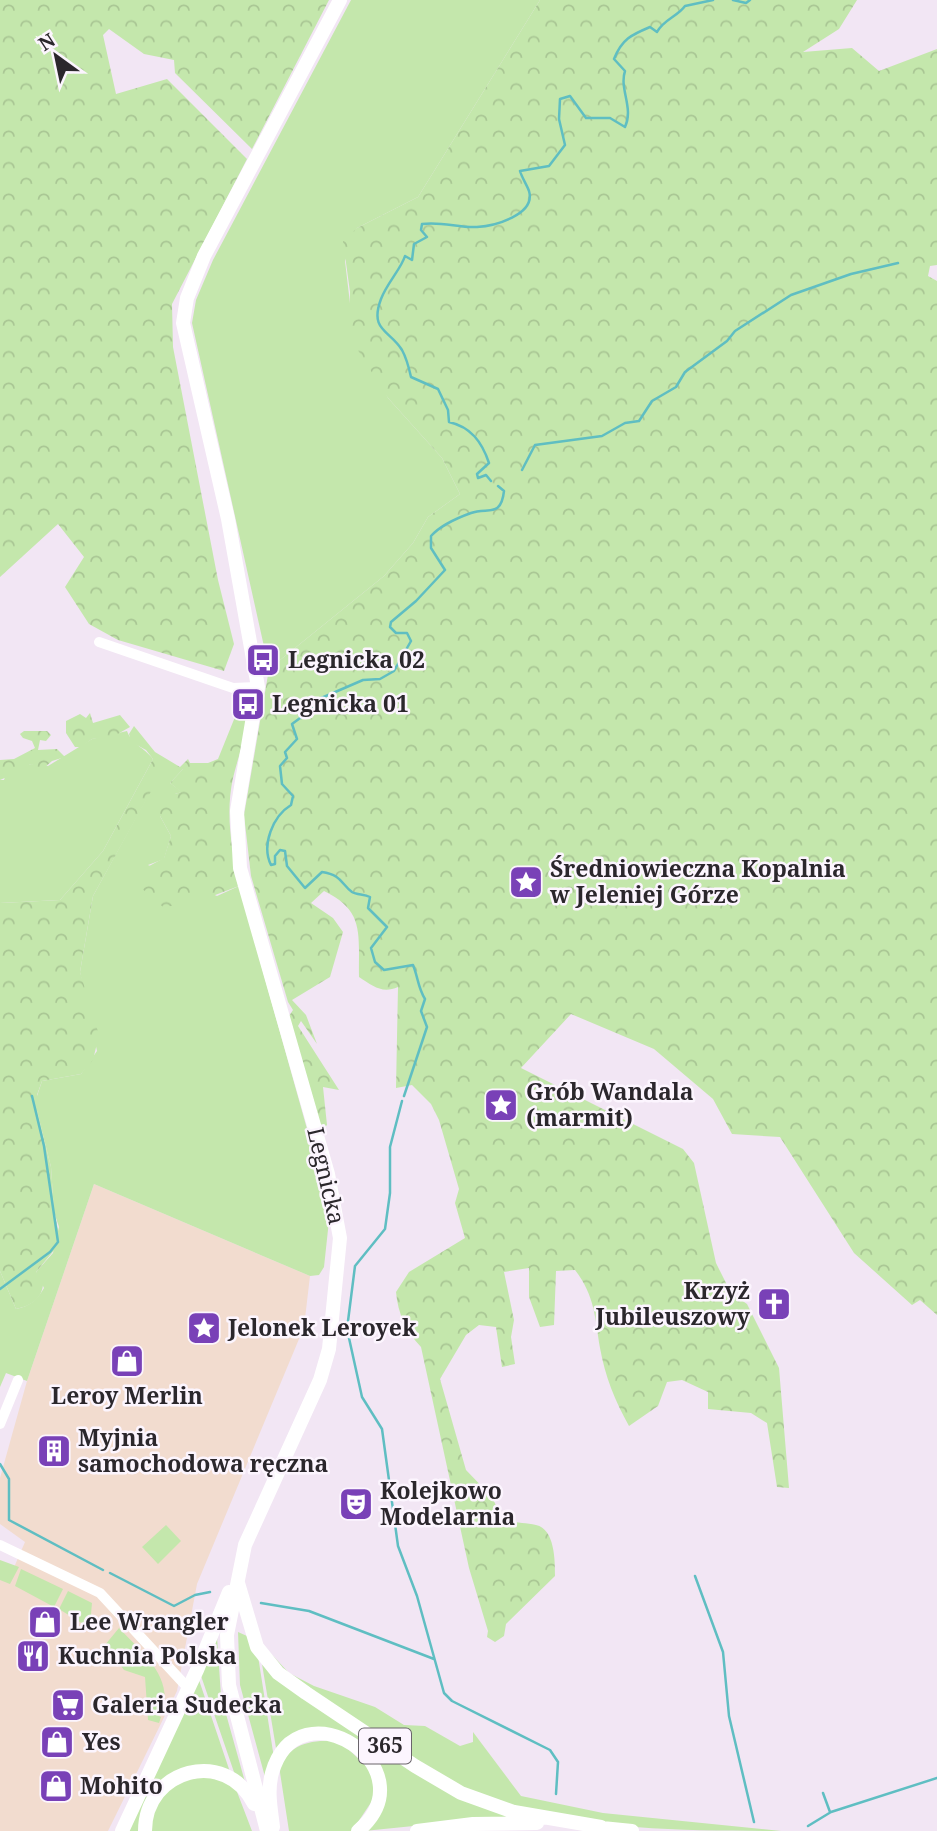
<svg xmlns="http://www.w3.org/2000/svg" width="937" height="1831" font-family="'Noto Serif',serif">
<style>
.commercial{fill:#f2dccf}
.green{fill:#c4e7ac}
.forest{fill:url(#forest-crowns)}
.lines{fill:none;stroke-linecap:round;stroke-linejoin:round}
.stream{stroke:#5fbec2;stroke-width:2.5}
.minor{stroke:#fff;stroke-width:10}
.major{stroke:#fff;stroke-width:14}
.labels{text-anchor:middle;stroke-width:5;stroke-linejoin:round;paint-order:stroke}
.shield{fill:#fcf5fe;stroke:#6a656b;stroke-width:2}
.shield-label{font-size:21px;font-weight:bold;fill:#2b272c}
.poi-label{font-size:23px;font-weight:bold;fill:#2b272c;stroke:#fcf5fe;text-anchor:start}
.street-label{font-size:23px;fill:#2b272c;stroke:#fcf5fe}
</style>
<defs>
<pattern id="forest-crowns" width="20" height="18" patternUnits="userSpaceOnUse" patternTransform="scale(1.75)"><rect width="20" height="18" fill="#c4e7ac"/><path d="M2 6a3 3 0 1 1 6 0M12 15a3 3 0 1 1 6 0" fill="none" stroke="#a9c694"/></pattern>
</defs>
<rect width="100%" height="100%" fill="#f2e6f4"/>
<!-- commercial -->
<path class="commercial" d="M94 1184 310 1276 304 1327 197 1584 177 1691 108 1831H0V1567L12 1572 25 1542 0 1524V1478L27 1381Z"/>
<!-- green -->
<path class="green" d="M351 0H540L418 197 357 228 345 261 351 312 388 398 442 458 460 494 428 517 413 543 384 576 269 669 192 323 196 300 213 260Z
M127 731C132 745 144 747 153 759L103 851 60 900 0 903V780H4L7 771 31 764 48 766 92 739Z
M163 768H184L170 783 182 792 175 794 160 816 171 836 164 859 148 865 217 896 239 886 330 1211 324 1267 319 1275 310 1276 94 1184 27 1381 6 1373 0 1387V1271L16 1309C30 1306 37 1300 44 1288L36 1272 53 1253 59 1227 54 1212 51 1167 37 1111V1096L42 1081 81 1074 97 1051 80 972 93 896Z
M166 1525 181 1541 158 1564 142 1547Z
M0 1560 19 1567 10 1584 0 1580Z
M21 1569 63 1589 54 1607 15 1586Z
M68 1591 92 1603 91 1614 96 1623 91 1629 59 1609Z
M247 1603 261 1643 289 1673 314 1686 375 1707 404 1725 425 1726 460 1746 473 1742V1732L521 1796 603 1813 781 1831C680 1831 554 1831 461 1789 420 1769 383 1740 345 1714 297 1683 257 1664 247 1603Z
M119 1628C142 1653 173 1675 163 1713L158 1711 157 1715 161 1717 159 1723 148 1720 145 1677 124 1670 105 1645Z
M238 1632 247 1636 258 1656 274 1758 265 1777 240 1685Z
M217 1637 221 1696 245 1782 235 1775 200 1673Z
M262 1664 275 1675 513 1816 364 1831 382 1777 333 1730 277 1754Z
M199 1680 230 1772 178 1771 141 1831H126Z
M339 1740 372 1772 374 1798 352 1831H289L279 1766C294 1741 312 1741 339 1740Z
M201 1773 234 1784 252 1831H149C151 1794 171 1788 201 1773Z"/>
<!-- forest -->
<path class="forest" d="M0 0H329L252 149 175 73 174 60 144 54 109 29 103 35 116 94 167 79 247 159 172 304 173 347 218 580 234 644 224 671 118 640 89 624 65 587 84 557 58 524 0 577Z
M540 0H857L839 29 803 52 852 48 879 71 937 49V265L930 266 928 276 937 281V1315L920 1300 912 1305 854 1253 780 1137 732 1134 713 1099 654 1049 571 1014 521 1068 683 1149 694 1163 716 1263 731 1293 747 1304 779 1368 789 1488 777 1487 767 1423 751 1413 708 1409V1392L682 1380 667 1382 658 1406 629 1426C615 1401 605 1376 600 1348 595 1318 595 1296 575 1270L556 1271 554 1325 540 1327 529 1297V1268L504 1272 514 1320 511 1337 515 1364 502 1367 496 1327 479 1325 466 1335 440 1379 466 1470 492 1497 502 1518C513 1524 525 1522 536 1525 555 1529 555 1561 555 1576L506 1624 504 1636 495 1642 487 1637 488 1631 469 1568 421 1347C406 1331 398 1314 396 1292L409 1272 465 1238 455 1203 459 1189 439 1120 431 1104 412 1085 396 1088 398 987C382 994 373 986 359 977 358 936 366 911 324 891L311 903 333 918 343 932 330 977 292 1000 306 1015 317 1044 301 1021 298 1026 339 1090 323 1087 327 1125 322 1130 289 1016 293 1010 288 1002 251 876 244 815 269 669 384 576 413 543 428 517 460 494 442 458 388 398 349 336 350 292 343 241 357 228 418 197Z
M237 712 248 714C247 737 238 756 233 778 225 815 232 849 239 886L194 903 163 907 139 886 138 872 164 858 171 836 160 816 157 799 167 791 175 794 181 792 170 783 183 769 164 768 93 896 80 972 99 1035 93 1060 81 1074 42 1081 37 1095V1111L51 1167 54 1212 61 1242 36 1272 43 1278C45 1296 33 1306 16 1309L0 1271V903L60 900 103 851 153 759 146 750 131 742 129 734 134 726 155 752 180 767 188 759 190 763H208L218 759Z
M90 713 93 723 120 715 130 727 114 736 92 739 81 747H75L66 733V721L80 714 86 718Z
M24 731H47L51 735 46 741 40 740 38 750 57 749 65 757 52 761 43 769 31 764 16 771H7V777L0 780V760L14 759 35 748 32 741 23 738 20 734Z"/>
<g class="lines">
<!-- stream -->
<path class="stream" d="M733 0 746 3 750 0
M522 470 535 445 602 436 625 423 639 421 652 401 676 387 685 372 727 341 735 331 791 295 851 274 898 263
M491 481 486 475 478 478 477 474 489 463C482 442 471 427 449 422L448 410 438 389 411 377C409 368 407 359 402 350 390 330 369 331 381 299 387 283 401 269 405 256L412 260 414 244 427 237 421 230 422 224C441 221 459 228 477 227 494 226 536 215 529 191 527 185 522 178 520 171L549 166 565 145 559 119 560 99 570 96 586 118H610L625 127C634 108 619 89 625 71L614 59C622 39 631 35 650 27L657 32C664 19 677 17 685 6L713 0
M404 1096 427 1027 421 1011 425 999C418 988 418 977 413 965L384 970 375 962 371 948 387 927 368 908 370 897C364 894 357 895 352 892 341 884 342 875 322 872L305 888 287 866 285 851 280 850 275 856V864L271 865C261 845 273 816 291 805L293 796 282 784 280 766 287 758 285 752 297 739 292 724 315 707 319 699 363 680 380 679 394 671 411 641 407 633H396L390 627 391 622 416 601 445 570 431 548V536C441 525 457 518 471 513 488 507 501 518 504 491L498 486
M402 1101 390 1147V1193L385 1229 355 1266 347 1329 362 1397 382 1429 398 1546 417 1596 444 1693 452 1701 550 1750 558 1762 556 1794
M0 1289 50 1252 58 1242 44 1146 32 1096
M0 1464 9 1479V1520L103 1570
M110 1573 174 1606 195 1595 210 1592
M695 1576 723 1652 729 1716 754 1822
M261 1603 309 1611 434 1659
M823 1793 830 1812
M808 1826 831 1812 937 1778"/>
<!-- minor -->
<path class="minor" d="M99 642 233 688 258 687
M0 1424 18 1380
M0 1545 100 1593 188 1688"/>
<!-- major -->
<path class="major" d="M238 1583 257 1647 278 1673 306 1693 415 1766 461 1793 514 1812 601 1827
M273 1827C271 1809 267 1791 272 1773 298 1682 432 1768 358 1831
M592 1827 632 1831
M122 1831 197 1670 229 1592
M145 1831C145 1769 226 1747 254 1804
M267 1831 229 1685 227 1635 245 1545 320 1380 329 1349 340 1238 328 1174 240 868 237 811 258 687 228 519 183 323 187 298 204 256 340 0
M417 1831 473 1824 537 1823"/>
</g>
<!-- icons -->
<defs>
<g id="bus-square" transform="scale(1.75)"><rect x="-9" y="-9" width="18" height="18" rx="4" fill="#7941b7" stroke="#fcf5fe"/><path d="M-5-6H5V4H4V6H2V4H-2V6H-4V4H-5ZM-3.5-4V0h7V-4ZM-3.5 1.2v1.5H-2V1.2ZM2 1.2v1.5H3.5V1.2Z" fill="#fff"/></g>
<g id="sight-square" transform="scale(1.75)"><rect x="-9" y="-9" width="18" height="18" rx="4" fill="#7941b7" stroke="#fcf5fe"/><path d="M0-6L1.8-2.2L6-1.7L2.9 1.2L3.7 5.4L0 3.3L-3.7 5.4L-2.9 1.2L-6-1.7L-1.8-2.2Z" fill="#fff"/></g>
<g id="church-square" transform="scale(1.75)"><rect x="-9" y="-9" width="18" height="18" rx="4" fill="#7941b7" stroke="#fcf5fe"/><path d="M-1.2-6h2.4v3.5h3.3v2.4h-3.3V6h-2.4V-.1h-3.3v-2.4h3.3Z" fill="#fff"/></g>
<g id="shop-square" transform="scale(1.75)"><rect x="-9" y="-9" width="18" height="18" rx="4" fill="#7941b7" stroke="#fcf5fe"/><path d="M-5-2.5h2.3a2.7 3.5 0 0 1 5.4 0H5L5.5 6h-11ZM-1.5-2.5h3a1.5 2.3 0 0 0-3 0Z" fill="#fff"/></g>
<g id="building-square" transform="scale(1.75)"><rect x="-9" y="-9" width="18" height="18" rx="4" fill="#7941b7" stroke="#fcf5fe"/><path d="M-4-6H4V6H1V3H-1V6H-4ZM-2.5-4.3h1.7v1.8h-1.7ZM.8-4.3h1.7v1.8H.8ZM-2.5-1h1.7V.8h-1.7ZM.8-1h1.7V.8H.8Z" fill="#fff"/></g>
<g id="theatre-square" transform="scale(1.75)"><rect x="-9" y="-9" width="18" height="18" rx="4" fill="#7941b7" stroke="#fcf5fe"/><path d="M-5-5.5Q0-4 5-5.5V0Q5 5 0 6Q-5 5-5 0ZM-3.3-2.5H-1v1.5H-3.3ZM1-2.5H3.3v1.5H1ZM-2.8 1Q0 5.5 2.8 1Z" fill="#fff"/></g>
<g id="restaurant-square" transform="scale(1.75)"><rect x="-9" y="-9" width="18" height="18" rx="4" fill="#7941b7" stroke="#fcf5fe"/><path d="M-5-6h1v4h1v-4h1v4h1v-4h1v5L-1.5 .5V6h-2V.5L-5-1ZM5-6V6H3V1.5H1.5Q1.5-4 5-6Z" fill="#fff"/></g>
<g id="supermarket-square" transform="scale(1.75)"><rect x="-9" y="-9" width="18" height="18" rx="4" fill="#7941b7" stroke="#fcf5fe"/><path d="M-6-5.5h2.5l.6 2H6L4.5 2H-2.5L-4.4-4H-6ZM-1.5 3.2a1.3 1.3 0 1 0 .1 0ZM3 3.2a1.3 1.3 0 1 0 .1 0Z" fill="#fff"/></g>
</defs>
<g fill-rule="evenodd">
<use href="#bus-square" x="263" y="660"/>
<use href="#bus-square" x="248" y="704"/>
<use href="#sight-square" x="526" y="882"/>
<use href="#sight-square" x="501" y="1105"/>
<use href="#church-square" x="774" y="1304"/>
<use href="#sight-square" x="204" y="1328"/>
<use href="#shop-square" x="127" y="1361"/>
<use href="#building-square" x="54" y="1451"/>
<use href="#theatre-square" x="356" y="1504"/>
<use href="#shop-square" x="45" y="1622"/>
<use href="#restaurant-square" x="33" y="1656"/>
<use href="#supermarket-square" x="68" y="1705"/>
<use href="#shop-square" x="57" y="1742"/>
<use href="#shop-square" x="56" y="1786"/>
</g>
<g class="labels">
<!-- shield labels -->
<rect class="shield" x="359" y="1728.5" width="52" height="35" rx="5"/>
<g class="shield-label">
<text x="385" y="1753">365</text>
</g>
<!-- poi labels -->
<g class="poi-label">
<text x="288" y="668">Legnicka 02</text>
<text x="272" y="712">Legnicka 01</text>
<text x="550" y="877">Średniowieczna Kopalnia<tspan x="550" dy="26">w Jeleniej Górze</tspan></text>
<text x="526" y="1100">Grób Wandala<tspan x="526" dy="26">(marmit)</tspan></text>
<text x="750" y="1299" text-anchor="end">Krzyż<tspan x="750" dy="26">Jubileuszowy</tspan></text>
<text x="228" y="1336">Jelonek Leroyek</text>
<text x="127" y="1404" text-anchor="middle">Leroy Merlin</text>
<text x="78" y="1446">Myjnia<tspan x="78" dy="26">samochodowa ręczna</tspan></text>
<text x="380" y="1499">Kolejkowo<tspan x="380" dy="26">Modelarnia</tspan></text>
<text x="70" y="1630">Lee Wrangler</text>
<text x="58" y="1664">Kuchnia Polska</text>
<text x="92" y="1713">Galeria Sudecka</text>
<text x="82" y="1750">Yes</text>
<text x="80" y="1794">Mohito</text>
</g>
<!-- street labels -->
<g class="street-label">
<text transform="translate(326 1176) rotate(77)" y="8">Legnicka</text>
</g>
</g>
<!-- north arrow -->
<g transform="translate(56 56) rotate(327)" stroke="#fcf5fe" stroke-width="5" paint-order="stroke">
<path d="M0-5L12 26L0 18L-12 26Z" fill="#2b272c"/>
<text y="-10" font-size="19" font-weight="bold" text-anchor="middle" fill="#2b272c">N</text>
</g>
</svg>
